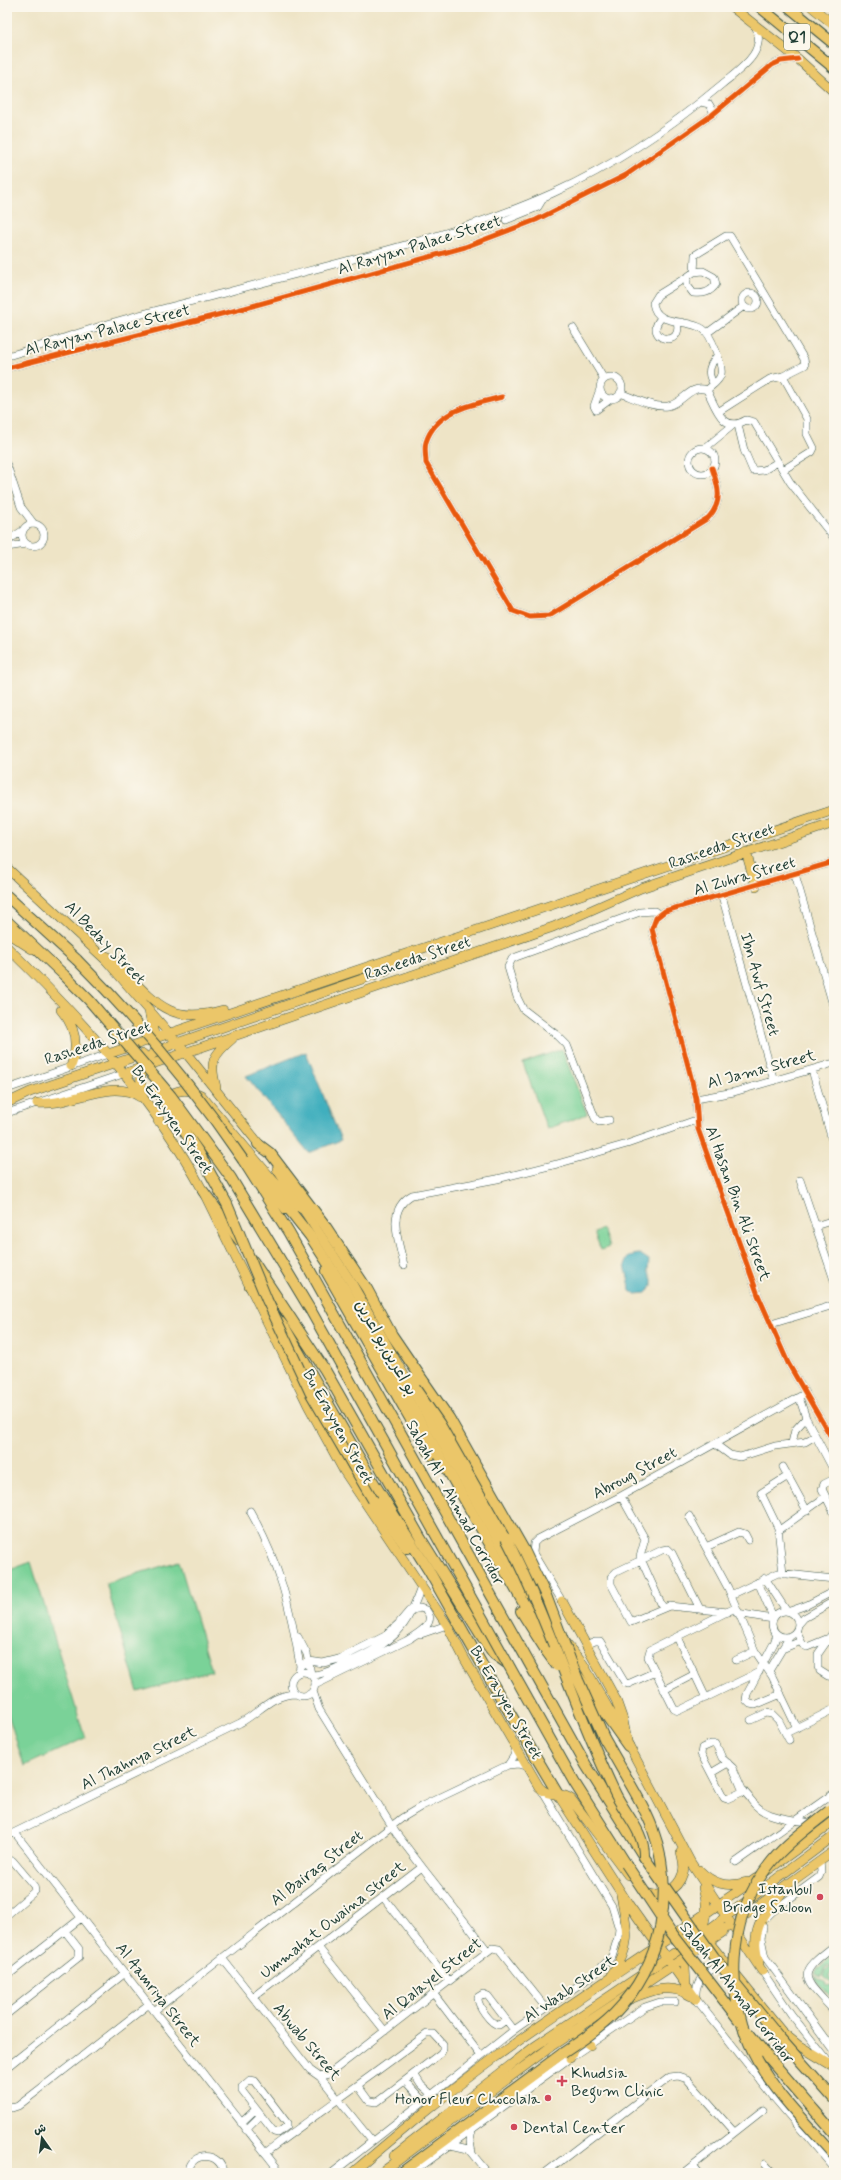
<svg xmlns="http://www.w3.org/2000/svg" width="841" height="2180" font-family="Mynerve,'Playpen Sans Arabic',sans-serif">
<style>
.green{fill:#7ad298;stroke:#4c8866}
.water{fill:#41afbe;stroke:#307679}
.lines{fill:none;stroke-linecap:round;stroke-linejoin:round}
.minor-casing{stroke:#3e564a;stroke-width:8}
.major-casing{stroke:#3e564a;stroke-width:10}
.highway-casing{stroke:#3e564a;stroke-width:12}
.minor{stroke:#fff;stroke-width:7}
.major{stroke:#ebc669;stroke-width:9}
.highway{stroke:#ebc669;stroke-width:10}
.highway-bridge-casing{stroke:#3e564a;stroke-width:12;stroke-linecap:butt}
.highway-bridge{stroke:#ebc669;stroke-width:10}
.cycleway-casing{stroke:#fbf7ec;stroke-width:8}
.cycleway{stroke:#e8590c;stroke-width:5}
.poi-dot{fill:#d1495b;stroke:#fbf7ec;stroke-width:1.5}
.labels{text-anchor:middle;stroke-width:4;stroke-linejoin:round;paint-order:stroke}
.shield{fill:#fbf7ec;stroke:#61756b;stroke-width:1}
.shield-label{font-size:15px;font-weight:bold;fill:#1f3d34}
.street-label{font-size:16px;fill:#1f3d34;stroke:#fbf7ec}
.poi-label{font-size:16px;fill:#1f3d34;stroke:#fbf7ec;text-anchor:end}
</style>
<rect width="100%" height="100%" fill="#fbf7ec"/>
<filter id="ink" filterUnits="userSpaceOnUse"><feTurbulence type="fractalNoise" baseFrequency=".025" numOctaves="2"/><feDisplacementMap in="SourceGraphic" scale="8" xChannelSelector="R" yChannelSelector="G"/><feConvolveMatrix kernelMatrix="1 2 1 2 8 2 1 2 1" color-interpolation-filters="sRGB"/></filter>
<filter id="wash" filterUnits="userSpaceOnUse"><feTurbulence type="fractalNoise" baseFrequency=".012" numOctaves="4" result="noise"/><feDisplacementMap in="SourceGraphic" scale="16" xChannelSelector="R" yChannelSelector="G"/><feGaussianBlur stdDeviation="0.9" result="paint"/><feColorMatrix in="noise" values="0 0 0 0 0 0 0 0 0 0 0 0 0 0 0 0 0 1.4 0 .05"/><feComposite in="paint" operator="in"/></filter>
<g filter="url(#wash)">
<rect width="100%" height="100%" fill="#eee4c6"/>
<!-- green -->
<path class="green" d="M562 1049 587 1114 547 1129 523 1063Z
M603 1229 609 1247 601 1250 594 1232Z
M179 1561 212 1671 138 1692 106 1583Z
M31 1562 85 1738 24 1766 7 1711V1571Z
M833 1955 834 1965 825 1966 821 1976 815 1974 817 1969Z
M831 1966 834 1971H830L828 1976 834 1980V1984L823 1976 825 1969Z
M815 1976 826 1982 825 1984 834 1986V2000L816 1981Z"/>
<!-- water -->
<path class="water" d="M306 1052 341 1140 309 1153 246 1076Z
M640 1254 649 1260 648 1271 652 1279V1287L646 1293 635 1294 630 1291C629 1288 630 1285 629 1282 627 1270 618 1255 640 1254Z"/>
</g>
<g filter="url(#ink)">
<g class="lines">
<!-- minor casing -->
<g class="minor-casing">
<path id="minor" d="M701 102 709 104 713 111 712 115
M506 220 538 207 544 197
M703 271 714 277 716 284C710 293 703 294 693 293L687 285V277L694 272Z
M694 272 695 255 726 236H730L804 359 805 365 783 376
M687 277 658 295 653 303C656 327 686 318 703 329 711 334 723 366 721 374 720 381 711 386 707 390
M742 301a8 8 0 1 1 16 0a8 8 0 1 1-16 0Z
M661 318C642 339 684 350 677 322
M573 328 604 379
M707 333 744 306
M7 356C35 349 61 338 88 330 134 315 181 304 228 292 334 263 453 238 553 193 613 166 671 127 721 85 739 70 770 51 754 24
M7 368 245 308 465 247 536 220 626 175 712 115 772 65 781 61 798 59
M600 388a11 11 0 1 1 22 0a11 11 0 1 1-22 0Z
M714 384C706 374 710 364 717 356
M600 389 594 406 596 410 612 398
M620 393C634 398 653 408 668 406 684 403 689 384 707 390 716 408 723 434 746 420L754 422 790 482 834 538
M502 397C474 404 436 410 426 442 424 448 426 457 426 463L513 611 530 617 549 616 708 518C723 502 719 488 712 468
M718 412 770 379 783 376 807 419V434L814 448 812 452 783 470
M738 425 744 450 753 471 764 470 778 462
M705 448 732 426
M689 461a13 13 0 1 1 26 0a13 13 0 1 1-26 0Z
M7 465 21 507 34 524
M22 535a11 11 0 1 1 22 0a11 11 0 1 1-22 0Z
M7 541 22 531
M7 547 26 544
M834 862 665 911 656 918 652 929 692 1081 696 1099 698 1129 758 1295 788 1363 834 1442
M795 874 834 1009
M722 896 774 1081
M812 1070 834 1147
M7 1089 108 1054
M696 1099 734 1092 834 1063
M7 1113 123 1074
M609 1120 599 1122 595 1118 567 1045 558 1036 523 1009 517 997 508 967 512 959 516 957 640 912 654 911 661 914
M800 1180 834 1280
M815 1226 834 1220
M404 1265C399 1242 385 1210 412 1195L497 1179 557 1164 627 1144 696 1120
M771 1324 834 1305
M799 1397 806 1418 834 1471
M792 1443 795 1430 806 1418
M715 1444 730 1455 740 1457 775 1446 805 1442 815 1436
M783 1467 807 1511
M834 1479 824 1484 822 1489 834 1513
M621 1496 645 1539 640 1557 663 1608
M250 1511C279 1562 291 1608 300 1666
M689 1516 728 1588 755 1651 772 1676 797 1728
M778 1531 825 1497
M706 1547 739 1532 745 1534 748 1540
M783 1574 778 1528 761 1493 788 1476
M765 1578 786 1610
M758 1582 773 1617
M731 1595 778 1573 834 1579
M562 1601 533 1553 534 1543 538 1539 621 1496 806 1393
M735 1608 650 1650 648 1657 674 1709 678 1711 759 1672
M700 1609 672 1553 668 1549 662 1550 616 1572 611 1577V1584L631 1622 669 1606 728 1612
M772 1624a13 13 0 1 1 26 0a13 13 0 1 1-26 0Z
M790 1611 807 1605 834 1591
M737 1613 773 1619
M798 1625 804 1618 834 1601
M796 1631 803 1645 807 1647 829 1638
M421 1634 447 1625
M777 1634 774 1643 747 1694 746 1700 750 1704 755 1705 781 1694
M298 1637 307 1654 311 1674
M677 1637 706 1698
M586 1645 595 1641H600L625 1683 628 1684 655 1672
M782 1649 801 1641
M736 1660 755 1651
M818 1667V1654L834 1631
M769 1671 790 1636
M820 1671 828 1676 834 1677
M291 1684a12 12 0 1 1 24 0a12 12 0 1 1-24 0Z
M299 1672 300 1666 309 1661 323 1663 339 1659 385 1636 398 1624 409 1611 420 1608 426 1610C438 1624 416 1634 406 1641
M312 1675C325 1675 337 1667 349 1662 394 1641 406 1632 422 1584
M315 1685 410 1639
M664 1690 695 1674
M751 1720 766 1713 772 1714 779 1721 789 1740
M786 1733 834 1709
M508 1765 514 1756 516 1746
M711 1773 728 1763
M744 1791 727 1799 724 1798 701 1754 702 1748 711 1744H716L722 1758 733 1768 742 1789 749 1797
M751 1800C764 1819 790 1818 810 1823
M15 1833 281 2173
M7 1836 240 1723C260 1712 272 1694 296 1694
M7 1860 13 1861 34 1886 35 1891 7 1915
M736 1862 834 1793
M422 1867 487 1950
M383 1897 449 1981
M767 1917 773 1911 819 1877 821 1872 820 1861
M763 1927 761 1938 765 1957 834 2051
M834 1946C794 1976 803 1977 834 2011
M318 1947 385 2031
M222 1958 310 2070 320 2077 372 2141
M726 1968C707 1966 694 1981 696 1999L775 2099 834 2168
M762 1971 791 2014 834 2069
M7 1976 81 1918
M433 1993 481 2056
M253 1997 422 1867 396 1833 319 1709 313 1691
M154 2011 402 1818 422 1806 508 1765 518 1764 528 1767
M7 2014 79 1957V1949L65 1931
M506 2020 499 2025C491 2025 477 2005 478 1997L483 1994 488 1996 514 2030
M7 2067 125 1973
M414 2074 421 2085 431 2094
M320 2077 329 2074 492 1948 499 1949 546 2008
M250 2080 255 2081 287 2123V2126L278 2133 274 2132 242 2091V2087Z
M405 2081 423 2101
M7 2106 12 2108 18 2106 149 2004
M241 2123 256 2109
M246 2130 261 2115
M472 2130 470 2141 472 2153
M451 2145 468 2149 488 2173
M265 2153C318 2113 373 2075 427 2034H434L443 2044V2049L441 2053 377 2102 369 2101 358 2086
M765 2164 773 2173
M693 2165 699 2173
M189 2173C188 2151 222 2151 223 2173
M332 2173 514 2030 596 1973 612 1956 618 1937 619 1929 612 1906 542 1791
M412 2173 570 2058 645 2007 660 2002H675
M545 2173 670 2077 678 2076 687 2079 734 2132
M683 2173 763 2110"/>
</g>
<!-- major casing -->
<g class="major-casing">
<path id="major" d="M732 7 798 59 834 92
M812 7 834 25
M746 852 756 886
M7 868 106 960 186 1053 263 1149
M7 933 32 949
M7 947C81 1019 154 1099 203 1191L308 1405 344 1471 447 1625 464 1658 539 1787C549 1798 561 1791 571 1799L628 1875
M104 955C114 958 120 966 127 974 159 1008 175 1024 223 1010
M61 1010C76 1027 79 1045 71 1066
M149 1011 156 1043
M108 1054 834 810
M123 1074 553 927 641 888 834 823
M216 1087C209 1062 213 1055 232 1039
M143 1098C136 1061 144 1055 177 1043L371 976 386 970 400 959
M7 1103 30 1092 143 1054
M37 1103C68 1107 112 1077 140 1097
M158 1121C160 1096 178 1083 201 1095L287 1197 299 1207
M277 1169 351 1282 528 1593
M562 1601 616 1700 623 1720 628 1746
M543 1616 583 1664 620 1729
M626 1740 691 1863 762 1971
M559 1796 629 1905 696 1999
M699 1870C713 1884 727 1888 747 1882
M643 1891C658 1901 678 1890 683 1873 685 1866 683 1859 681 1852
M740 1919 834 1851
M704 1933 834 1836
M672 1934C683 1947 717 1931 731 1926
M712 1946 782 2032 798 2045 831 2065
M759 1963C749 1933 762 1916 781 1894
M612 1974C633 1945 627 1928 621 1895
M686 1985 685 1967 688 1954
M628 2000C650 1991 669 1982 691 1996
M579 2037 590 2045
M570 2058 582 2025
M394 2156 534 2047 695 1939C707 1925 709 1905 703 1888
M352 2173C398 2134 444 2095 493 2059 605 1978 724 1906 834 1821
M381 2173 553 2045 723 1932"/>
</g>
<!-- highway casing -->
<g class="highway-casing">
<path id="highway" d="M760 7 834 68
M789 7 834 44
M7 896 77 960
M7 921 64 975
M258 1144 270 1153 324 1224 367 1289 392 1335 424 1382
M243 1160 289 1233 586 1765 644 1857
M245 1161 260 1171 286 1209
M203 1191 240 1241
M282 1204 288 1208 310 1236 344 1288 524 1604 549 1637
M253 1261 325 1370 421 1539 486 1643 494 1654 508 1664 574 1782 626 1864
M326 1271 431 1455
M250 1286 285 1328 372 1480 429 1571 501 1698 559 1796
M415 1378 506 1538
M373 1500 407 1548
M521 1611 547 1652
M579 1677 628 1746
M604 1738 624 1773
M763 2051 834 2133
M401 2173 563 2053"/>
</g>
<!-- minor -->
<use href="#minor" class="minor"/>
<!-- major -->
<use href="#major" class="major"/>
<!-- highway -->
<use href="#highway" class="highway"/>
<!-- highway-bridge casing -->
<g class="highway-bridge-casing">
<path id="highway-bridge" d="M77 960C139 1022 194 1088 243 1160
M64 975 89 1000 171 1096 231 1178 311 1311 508 1664
M157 1079 158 1092 199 1153 227 1204 267 1300 310 1392 373 1500
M424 1382 449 1418 524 1550 547 1598 578 1680 604 1738
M506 1538C549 1620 575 1711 616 1795 626 1815 645 1833 644 1857L714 1957 779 2037 834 2099
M547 1652 557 1666
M829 1811C809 1827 788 1842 772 1861 726 1917 723 1999 758 2061 777 2095 808 2125 834 2155
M626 1864 671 1932 739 2020
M748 2032 763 2051
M563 2053C581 2041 599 2029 614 2014 663 1964 676 1892 652 1827 645 1808 634 1791 624 1773"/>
</g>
<!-- highway-bridge -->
<use href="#highway-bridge" class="highway-bridge"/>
<!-- cycleway casing -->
<g class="cycleway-casing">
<path id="cycleway" d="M7 368 245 308 465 247 536 220 626 175 712 115 772 65 781 61 798 59
M502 397C474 404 436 410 426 442 424 448 426 457 426 463L513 611 530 617 549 616 708 518C723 502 719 488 712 468
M834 862 665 911 656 918 652 929 692 1081 696 1099 698 1129 758 1295 788 1363 834 1442"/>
</g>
<!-- cycleway -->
<use href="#cycleway" class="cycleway"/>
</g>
</g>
<!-- markers -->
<g class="poi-dot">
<circle cx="820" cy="1897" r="4"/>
<path d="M560 2075h4v4h4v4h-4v4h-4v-4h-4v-4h4z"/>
<circle cx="548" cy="2098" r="4"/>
<circle cx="514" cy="2127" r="4"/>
</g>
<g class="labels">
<!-- shield labels -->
<rect class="shield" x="784" y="24" width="26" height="26" rx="3"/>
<g class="shield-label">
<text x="797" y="42">Q1</text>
</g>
<!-- street labels -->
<g class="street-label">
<text transform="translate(419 244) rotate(-17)" y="6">Al Rayyan Palace Street</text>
<text transform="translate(107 329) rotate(-14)" y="6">Al Rayyan Palace Street</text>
<text transform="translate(721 845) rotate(-19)" y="6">Rasheeda Street</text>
<text transform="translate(744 875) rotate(-16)" y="6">Al Zuhra Street</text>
<text transform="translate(106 942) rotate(46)" y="6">Al Beday Street</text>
<text transform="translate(417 957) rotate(-18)" y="6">Rasheeda Street</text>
<text transform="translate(761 984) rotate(74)" y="6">Ibn Awf Street</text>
<text transform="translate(97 1042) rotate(-18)" y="6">Rasheeda Street</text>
<text transform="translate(761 1068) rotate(-15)" y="6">Al Jama Street</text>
<text transform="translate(173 1119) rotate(55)" y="6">Bu Erayyen Street</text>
<text transform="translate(739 1203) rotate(70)" y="6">Al Hasan Bin Ali Street</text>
<text transform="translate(387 1347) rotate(60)" y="6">بو اعرين,بو اعرين</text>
<text transform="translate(339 1426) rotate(61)" y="6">Bu Erayyen Street</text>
<text transform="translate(634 1472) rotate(-28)" y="6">Abroug Street</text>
<text transform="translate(456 1502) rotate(61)" y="6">Sabah Al - Ahmad Corridor</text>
<text transform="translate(507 1702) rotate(60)" y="6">Bu Erayyen Street</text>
<text transform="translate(138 1757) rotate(-26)" y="6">Al Thahnya Street</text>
<text transform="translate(316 1867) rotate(-38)" y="6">Al Bairaq Street</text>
<text transform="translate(332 1919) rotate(-38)" y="6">Ummahat Owaina Street</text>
<text transform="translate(431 1978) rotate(-38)" y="6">Al Qalayel Street</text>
<text transform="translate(569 1988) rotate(-34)" y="6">Al Waab Street</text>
<text transform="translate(738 1992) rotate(52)" y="6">Sabah Al Ahmad Corridor</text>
<text transform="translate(159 1994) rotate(52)" y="6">Al Aamriya Street</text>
<text transform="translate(308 2041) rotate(50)" y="6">Abwab Street</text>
</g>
<!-- poi labels -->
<g class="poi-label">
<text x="812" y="1894">Istanbul<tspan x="812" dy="18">Bridge Saloon</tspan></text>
<text x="571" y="2078" text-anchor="start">Khudsia<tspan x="571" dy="18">Begum Clinic</tspan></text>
<text x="540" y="2104">Honor Fleur Chocolala</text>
<text x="522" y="2133" text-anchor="start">Dental Center</text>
</g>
</g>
<!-- margin -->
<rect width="841" height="2180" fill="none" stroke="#fbf7ec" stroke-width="24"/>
<!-- north arrow -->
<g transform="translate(42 2138) rotate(346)" stroke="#fbf7ec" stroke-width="3" paint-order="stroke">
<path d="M0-3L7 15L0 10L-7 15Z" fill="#1f3d34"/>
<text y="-6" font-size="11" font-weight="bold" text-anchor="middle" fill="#1f3d34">ش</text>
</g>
</svg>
